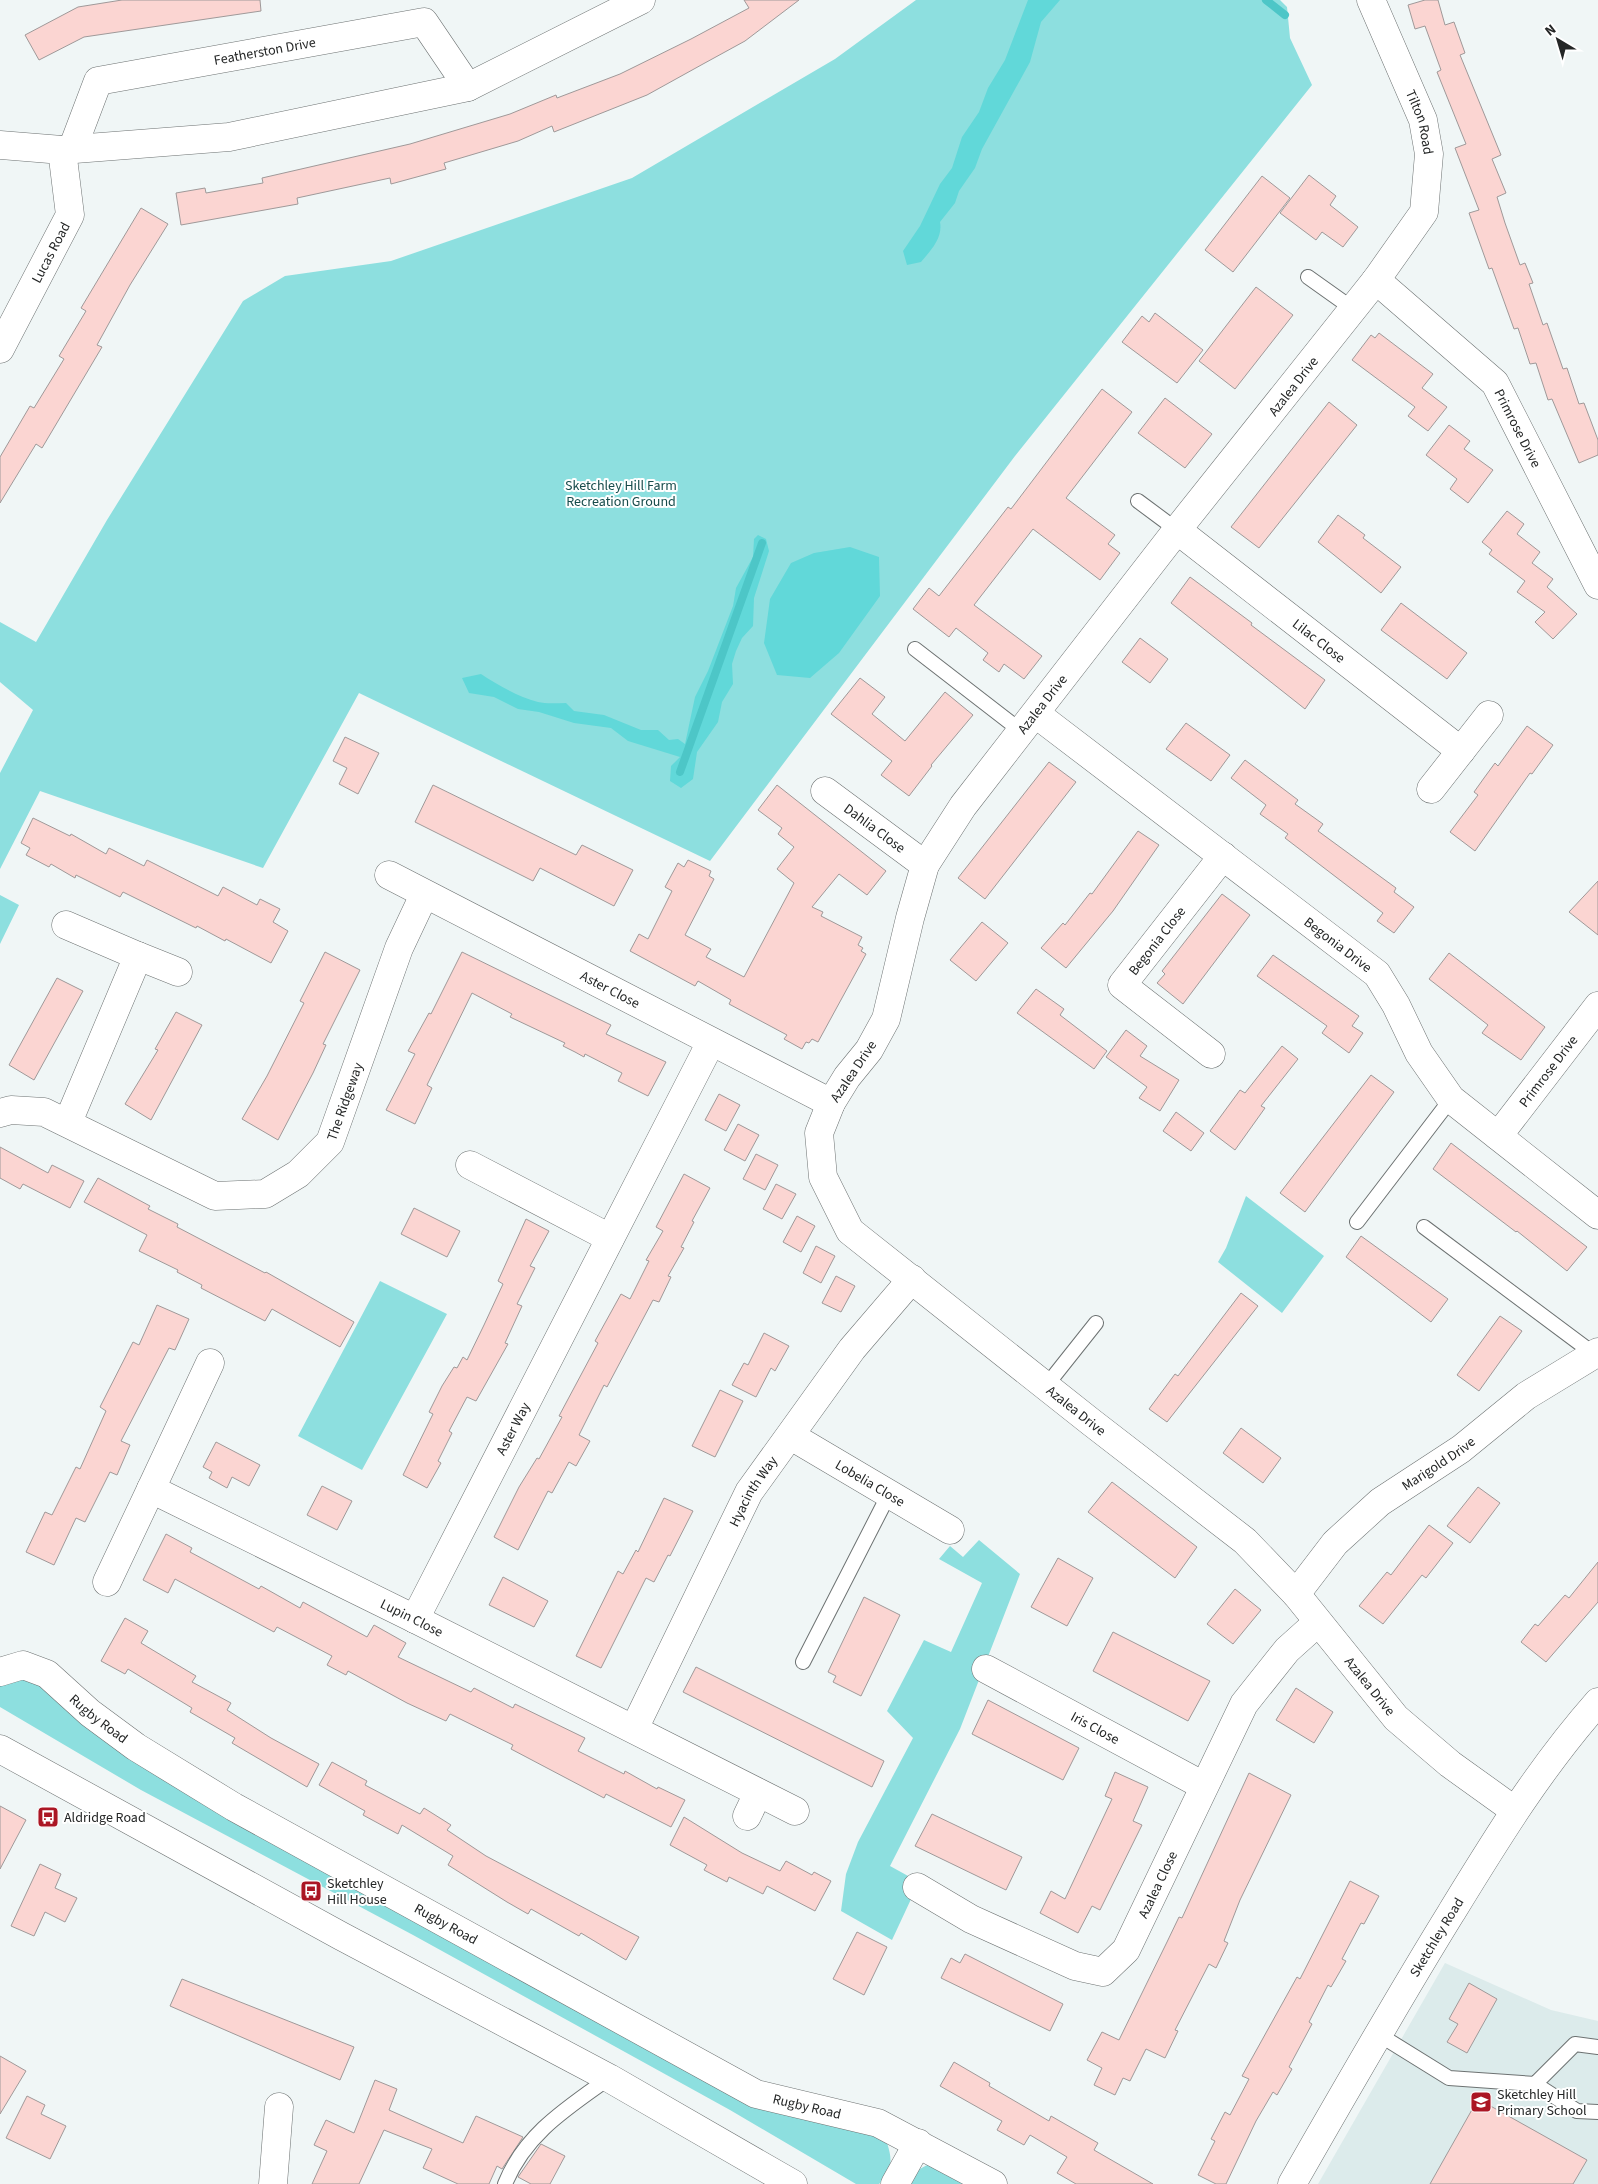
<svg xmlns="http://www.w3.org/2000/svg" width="1598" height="2184" font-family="'Source Sans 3',sans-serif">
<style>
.built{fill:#dcebeb}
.green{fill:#8ddfdf}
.forest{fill:#61d8d9}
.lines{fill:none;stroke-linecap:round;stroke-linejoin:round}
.stream{stroke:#4dc6c7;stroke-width:8}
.building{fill:#fbd5d2;stroke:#9f9999}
.lane-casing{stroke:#6d7272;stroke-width:16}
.street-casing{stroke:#6d7272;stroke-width:29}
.secondary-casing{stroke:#6d7272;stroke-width:29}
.lane{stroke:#fff;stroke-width:14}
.street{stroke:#fff;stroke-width:28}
.secondary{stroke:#fff;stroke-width:28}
.labels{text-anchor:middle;stroke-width:4;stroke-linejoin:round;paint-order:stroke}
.street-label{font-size:14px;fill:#242626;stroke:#fff}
.park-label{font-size:14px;fill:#164b4b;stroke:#fff}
.poi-label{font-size:14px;fill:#242626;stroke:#fff;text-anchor:start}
</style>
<rect width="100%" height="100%" fill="#f0f6f6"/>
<!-- built -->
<path class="built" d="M1445 1963 1551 2010 1598 2021V2184H1318Z"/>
<!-- green -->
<path class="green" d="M916 0H1280L1287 7 1290 38 1312 85 1015 456 710 861 359 693 263 868 40 791 0 869V773L33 710 0 682V622L36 642 107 520 243 301 285 276 391 261 632 178 835 59Z
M0 895 19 905 0 944Z
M1246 1196 1324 1256 1282 1313 1218 1262 1226 1248Z
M380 1281 447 1314 362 1470 298 1436Z
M979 1540 1020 1574 960 1729 890 1866 919 1882 892 1940 841 1911 846 1874 858 1842 913 1738 887 1711 924 1640 951 1652 982 1583 939 1559 950 1546 963 1557Z
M19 1673 741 2089 859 2127 887 2143C893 2160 892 2172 879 2184H856L730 2110 413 1935 141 1790 0 1707V1684Z
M930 2164 978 2184H904C910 2174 920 2168 930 2164Z"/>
<!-- forest -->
<path class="forest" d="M1028 0H1060L1041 22 1030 62 982 149 975 168 959 191 955 203 940 222C943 238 931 250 921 262L907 265 903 251 920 226 940 184 952 168 962 137 979 112 988 88 1005 60Z
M758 535 766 539 769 551 754 598 753 626 742 638 736 651 732 664 733 684 722 702 718 722 697 752 693 779 681 788 670 781 671 766 680 757 628 741 611 728 574 723 539 712 518 709 494 697 469 693 462 678 481 674C498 685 518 697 538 702 546 704 557 703 566 703L574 711 604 715 641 730H658L669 740 678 739 685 744 695 697 708 671 733 606 736 588 753 557 754 539Z
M850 547 879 557 880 596 839 653 810 678 777 675 764 643 770 599 791 563 814 553Z"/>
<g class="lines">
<!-- stream -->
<path class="stream" d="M1266 0 1285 15
M680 772 762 543"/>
</g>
<!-- building -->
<path class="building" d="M122 0H260L261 11 84 37 39 60 25 35 78 7Z
M744 0H799L745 41 703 64 647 95 554 132 552 126 518 141 444 163 446 169 391 184 390 178 297 198 298 204 181 225 176 193 205 188 206 193 263 183 262 178 410 144 510 114 556 95 557 98 620 74 691 39 749 8Z
M1425 0H1438L1445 25 1454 22 1465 53 1460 55 1501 155 1492 159 1506 193 1497 197 1505 223 1520 265 1525 263 1533 283 1529 284 1543 325 1547 323 1563 369 1567 368 1579 404 1584 403 1598 440V455L1579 463 1552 399 1548 400 1536 363 1530 364 1518 328 1514 329 1492 268 1489 269 1469 213 1479 210 1455 148 1466 144 1437 72 1441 70 1425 26 1415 29 1408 5Z
M1309 175 1336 196 1330 205 1358 227 1343 247 1322 232 1316 240 1280 213Z
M1262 176 1290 198 1233 272 1205 250Z
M141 208 168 224 130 285 97 345 102 347 42 448 36 444 0 503V457L30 406 34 408 64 359 59 356 86 311 81 308Z
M1256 287 1293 315 1235 389 1199 361Z
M1155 313 1203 350 1177 383 1122 342 1142 316 1149 322Z
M1379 333 1433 374 1422 388 1447 407 1428 431 1408 416 1415 407 1352 360 1371 335 1375 338Z
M1102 389 1132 412 1066 498 1115 535 1108 544 1120 553 1100 580 1033 529 974 605 1042 656 1024 679 1004 664 999 672 983 660 988 653 956 628 949 637 913 609 929 588 939 596 1008 507 1011 509Z
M1165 398 1212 434 1185 468 1138 433Z
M1329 402 1357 425 1259 548 1231 527Z
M1449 425 1470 441 1464 449 1493 470 1468 503 1450 489 1457 479 1426 455Z
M1507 511 1524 524 1517 534 1540 552 1532 563 1553 579 1547 587 1577 614 1553 639 1535 622 1545 612 1517 592 1525 581 1489 554 1492 550 1482 542Z
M1338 515 1365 535 1363 538 1401 567 1381 593 1318 542Z
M1190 577 1252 623 1251 625 1325 680 1305 709 1171 603Z
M1401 603 1467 653 1447 679 1381 630Z
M1140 638 1168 659 1150 683 1122 662Z
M860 678 885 697 872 714 905 741 945 692 973 715 931 765 932 766 909 796 881 775 892 761 831 714Z
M1186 723 1230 755 1211 781 1166 749Z
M1527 726 1553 745 1532 774 1530 773 1475 851 1450 832 1478 795 1474 792 1484 778 1495 763 1498 766Z
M345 737 379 753 358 794 339 784 347 768 333 761Z
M1245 760 1298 800 1295 804 1323 824 1318 831 1396 888 1394 892 1414 907 1394 933 1377 921 1383 913 1285 838 1288 834 1260 814 1266 805 1231 778Z
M1049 762 1076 782 985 899 958 878Z
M433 785 576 855 582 845 633 870 614 906 540 868 533 881 415 822Z
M777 785 886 871 867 895 839 874 812 907 823 912 821 916 862 937 858 945 863 948 861 951 866 954 818 1042 812 1039 809 1043 806 1042 802 1049 784 1039 787 1035 729 1004 731 1000 698 981 695 986 630 951 639 934 648 939 672 891 665 887 678 863 684 867 688 860 711 871 709 876 714 879 685 935 711 949 706 957 744 977 794 883 777 869 794 847 778 834 782 828 758 810Z
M33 818 70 836 71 834 106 854 109 848 144 866 147 860 218 896 223 887 257 905 260 899 280 909 273 922 288 931 271 963 226 939 225 941 197 926 196 928 123 892 120 897 76 875 75 878 51 864 49 867 26 855 30 848 21 843Z
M1138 831 1159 845 1113 911 1066 968 1041 948 1063 923 1065 925 1090 893 1092 894Z
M1598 881V935L1569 912Z
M1222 894 1250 915 1183 1004 1157 983 1165 974 1162 971Z
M982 922 1008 943 976 981 950 960Z
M325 952 360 970 323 1044 326 1045 313 1073 278 1140 242 1119 267 1076 304 1003 300 1001Z
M462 952 611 1025 606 1034 666 1062 648 1096 618 1081 622 1073 585 1054 584 1057 575 1052 563 1046 565 1043 510 1017 512 1014 472 993 427 1085 432 1088 415 1124 386 1110 415 1054 408 1051 429 1013 431 1014Z
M1449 953 1545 1027 1521 1060 1482 1033 1488 1025 1429 979Z
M1273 955 1359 1016 1352 1026 1363 1033 1349 1053 1322 1033 1327 1026 1257 976Z
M57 978 83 991 34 1080 9 1065Z
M1036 989 1064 1009 1060 1015 1107 1051 1094 1069 1017 1013Z
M176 1012 202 1025 151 1120 125 1104 158 1050 155 1049Z
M1126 1030 1147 1046 1140 1056 1179 1080 1160 1111 1139 1098 1147 1087 1106 1057Z
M1282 1046 1298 1059 1261 1106 1265 1108 1235 1150 1210 1131 1240 1090 1245 1093Z
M1371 1075 1394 1092 1305 1212 1280 1193Z
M719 1094 740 1105 726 1131 705 1120Z
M1176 1112 1204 1133 1191 1151 1163 1131Z
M738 1124 759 1135 745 1161 724 1150Z
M1451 1143 1587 1247 1567 1271 1517 1231 1516 1232 1433 1169Z
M0 1147 48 1173 52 1165 84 1181 70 1208 23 1184 20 1189 0 1178Z
M756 1154 778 1165 765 1190 743 1179Z
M684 1174 710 1188 692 1221 694 1222 681 1247 684 1248 668 1276 671 1277 659 1302 653 1300 607 1387 604 1385 579 1435 590 1441 576 1466 569 1462 552 1493 548 1491 518 1550 494 1537 519 1487 537 1458 539 1459 562 1417 559 1416 598 1343 595 1341 621 1294 630 1299 649 1261 646 1260 663 1231 656 1227Z
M98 1178 150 1206 148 1209 178 1224 177 1227 265 1273 266 1272 354 1322 340 1347 272 1309 265 1321 201 1288 202 1285 177 1272 178 1270 139 1251 147 1235 84 1202Z
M776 1184 796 1194 782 1219 763 1209Z
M414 1208 460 1231 447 1257 401 1234Z
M797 1216 815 1226 801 1252 783 1242Z
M526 1219 549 1231 530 1266 535 1268 517 1304 522 1306 505 1343 508 1344 476 1401 467 1397 449 1431 452 1433 438 1461 441 1463 427 1488 403 1475 433 1414 429 1412 442 1386 454 1367 457 1368 463 1357 467 1360 484 1325 503 1284 498 1281Z
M1361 1236 1448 1299 1431 1322 1346 1257Z
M816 1246 835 1256 821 1283 803 1273Z
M836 1276 855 1286 841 1312 822 1303Z
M1241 1293 1258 1306 1167 1422 1149 1409 1175 1374 1178 1376Z
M157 1305 189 1319 175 1350 169 1348 121 1441 130 1445 117 1475 110 1472 85 1522 76 1518 54 1565 26 1552 45 1512 52 1515 76 1467 80 1469 106 1411 100 1407 133 1342 139 1345Z
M1500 1316 1522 1331 1479 1391 1457 1375Z
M764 1333 789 1346 775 1371 771 1368 756 1397 732 1385 744 1363 748 1365Z
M720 1390 743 1401 715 1457 692 1446Z
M1241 1428 1281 1458 1263 1483 1223 1453Z
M216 1442 260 1465 249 1486 232 1477 227 1488 209 1478 212 1472 203 1467Z
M1112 1482 1197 1547 1175 1578 1088 1512Z
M322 1486 352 1501 337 1530 307 1515Z
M1478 1487 1500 1503 1470 1543 1447 1526Z
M664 1498 693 1511 670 1556 668 1555 654 1582 646 1578 601 1668 576 1656 618 1571 623 1574 636 1550 638 1552Z
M1429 1525 1453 1543 1426 1578 1422 1575 1383 1624 1359 1606 1387 1572 1391 1575Z
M166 1534 192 1548 190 1552 259 1589 261 1586 300 1608 303 1602 367 1637 374 1625 406 1643 398 1657 471 1692 474 1688 513 1708 515 1704 585 1738 578 1751 624 1774 625 1771 657 1789 658 1787 685 1800 671 1827 606 1794 604 1798 511 1749 513 1745 450 1714 446 1721 407 1703 348 1671 346 1675 327 1665 332 1656 277 1627 274 1632 175 1579 168 1593 143 1580Z
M1058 1558 1093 1578 1067 1626 1031 1607Z
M1598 1562V1602L1546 1662 1521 1642 1535 1624 1538 1626 1565 1595 1569 1598Z
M503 1577 548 1601 534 1627 489 1605Z
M1235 1589 1261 1610 1233 1644 1207 1624Z
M864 1597 900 1615 861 1696 833 1682 836 1676 828 1672Z
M125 1618 148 1631 141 1643 196 1676 192 1682 231 1703 227 1710 271 1738 319 1764 307 1787 232 1743 235 1738 190 1712 192 1708 128 1669 125 1674 101 1661Z
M1113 1632 1210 1681 1188 1721 1093 1671Z
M696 1667 884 1761 872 1787 683 1692Z
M1296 1688 1333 1712 1314 1743 1276 1720Z
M988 1700 1079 1748 1063 1780 972 1734Z
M332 1762 367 1781 365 1785 420 1814 424 1808 451 1825 447 1830 486 1856 639 1937 626 1960 581 1933 579 1936 531 1909 528 1914 507 1902 448 1865 453 1856 402 1825 398 1834 363 1815 365 1811 319 1785Z
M1115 1772 1148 1787 1133 1821 1142 1825 1100 1910 1092 1906 1078 1933 1040 1913 1051 1891 1065 1899 1112 1799 1105 1796Z
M1249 1773 1291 1795 1240 1900 1224 1941 1228 1943 1216 1968 1209 1964 1175 2030 1178 2031 1165 2058 1146 2049 1130 2081 1123 2078 1115 2095 1094 2085 1102 2068 1087 2060 1102 2032 1119 2040 1167 1942 1179 1917 1182 1918Z
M0 1806 26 1820 0 1869Z
M932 1814 1022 1857 1006 1890 915 1846Z
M684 1817 742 1853 780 1871 786 1861 812 1875 814 1872 831 1881 815 1911 767 1886 763 1894 729 1877 727 1882 704 1870 707 1865 670 1845Z
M40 1864 61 1874 55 1888 77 1898 65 1922 45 1912 34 1936 11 1926Z
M1350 1881 1379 1896 1364 1924 1361 1923 1342 1959 1346 1961 1331 1987 1328 1985 1309 2022 1312 2024 1289 2067 1292 2069 1277 2095 1273 2092 1256 2121 1226 2184H1216L1198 2175 1215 2141 1211 2139 1225 2112 1230 2115 1249 2079 1242 2076 1297 1977 1300 1979Z
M857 1932 887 1947 864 1995 833 1979Z
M965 1954 1063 2004 1050 2031 941 1978 951 1958 960 1963Z
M182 1979 354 2047 340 2080 170 2006Z
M1469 1983 1497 1999 1467 2053 1447 2042 1458 2024 1449 2019Z
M0 2056 26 2071 0 2114Z
M954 2062 990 2083 989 2086 1049 2121 1051 2116 1098 2143 1094 2150 1153 2184H1076L1057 2173 1067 2157 1030 2135 1024 2145 997 2130 1002 2121 940 2086Z
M375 2080 397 2089 389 2110 463 2143 476 2116 523 2137 502 2169 497 2166 489 2184H458L423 2168 432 2149 384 2130 359 2184H312L327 2151 314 2145 326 2120 354 2133Z
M27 2096 45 2105 41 2114 66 2126 50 2159 6 2138Z
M1478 2099 1587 2160 1573 2184H1430Z
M541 2144 565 2156 550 2184H531L518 2177Z"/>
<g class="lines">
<!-- lane casing -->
<g class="lane-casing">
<path id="lane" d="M1308 277 1353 309
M1138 501 1177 530
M915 649 1021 731
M1357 1222 1451 1099
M1424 1227 1594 1354
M1046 1386 1096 1323
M803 1662 889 1494
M1378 2034 1449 2078 1535 2084 1577 2111 1598 2112
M1535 2084 1575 2044 1598 2047
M505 2184C525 2134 567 2108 609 2078"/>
</g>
<!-- street casing -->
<g class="street-casing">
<g id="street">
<path id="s1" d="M1371 0 1423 120 1429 154 1424 212 1376 280 1177 530 963 806 925 865 910 918 886 1019 869 1050 847 1077 831 1103 819 1133 823 1177 850 1231 1091 1422 1245 1541 1296 1594 1396 1718 1450 1764 1514 1810"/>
<path d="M0 145 62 150 229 137 468 87 641 0"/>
<path id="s2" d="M73 147 98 81 424 22 468 87"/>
<path id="s3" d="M1376 280 1495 383 1598 585"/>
<path id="s4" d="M0 349 70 215 62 150"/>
<path id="s5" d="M1177 530 1461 751"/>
<path id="s6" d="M1036 714 1377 974 1396 1005 1419 1053 1451 1099 1598 1215"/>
<path d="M1431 789 1489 715"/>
<path id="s7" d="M825 791 925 865"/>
<path id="s8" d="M389 875 831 1103"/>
<path d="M66 925 138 956 68 1122"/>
<path d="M138 956 178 972"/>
<path id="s9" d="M1211 1054 1122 985 1223 856"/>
<path id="s10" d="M0 1113 11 1110 44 1112 215 1196 265 1194 298 1174 330 1142 399 948 424 895"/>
<path id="s11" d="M1498 1136 1598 1006"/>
<path d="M470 1165 610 1238"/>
<path id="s12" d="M210 1363 151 1489 415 1619 795 1811"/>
<path id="s13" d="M791 1436 950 1530"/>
<path d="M107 1582 151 1489"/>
<path id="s14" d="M1296 1594 1335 1543 1380 1502 1461 1449 1526 1396 1598 1352"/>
<path id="s15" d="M415 1619 711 1042"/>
<path id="s16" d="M986 1669 1204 1786"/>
<path id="s17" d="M0 1672 23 1665 47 1674 90 1713 136 1747 234 1807 756 2094 878 2123 993 2184"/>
<path id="s18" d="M634 1729 749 1492 852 1349 912 1279"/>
<path d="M747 1816 758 1793"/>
<path id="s19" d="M917 1887 971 1919 1075 1966 1103 1972 1126 1950 1244 1704 1287 1650 1317 1623"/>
<path d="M273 2184 279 2107"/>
<path d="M895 2184 918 2143"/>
<path id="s20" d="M1292 2184C1344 2093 1396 2002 1451 1913 1497 1838 1539 1769 1598 1702"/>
</g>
</g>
<!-- secondary casing -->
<g class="secondary-casing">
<path id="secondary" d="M0 1749 341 1936 609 2078 793 2184"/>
</g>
<!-- lane -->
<use href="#lane" class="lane"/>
<!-- street -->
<use href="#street" class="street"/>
<!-- secondary -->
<use href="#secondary" class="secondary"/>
</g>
<!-- icons -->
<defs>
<g id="bus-square" transform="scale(1.125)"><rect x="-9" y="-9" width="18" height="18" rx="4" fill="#ab1624" stroke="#fff"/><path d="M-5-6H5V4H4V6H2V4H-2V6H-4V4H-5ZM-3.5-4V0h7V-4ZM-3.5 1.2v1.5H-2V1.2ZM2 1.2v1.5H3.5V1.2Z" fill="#fff"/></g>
<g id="school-square" transform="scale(1.125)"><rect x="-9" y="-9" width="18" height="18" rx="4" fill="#ab1624" stroke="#fff"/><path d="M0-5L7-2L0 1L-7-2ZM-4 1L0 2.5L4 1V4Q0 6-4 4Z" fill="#fff"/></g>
</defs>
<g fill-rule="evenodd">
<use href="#bus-square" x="48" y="1817"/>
<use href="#bus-square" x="311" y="1891"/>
<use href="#school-square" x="1481" y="2102"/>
</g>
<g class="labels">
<!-- street labels -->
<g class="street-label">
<text dy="5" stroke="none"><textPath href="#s2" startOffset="240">Featherston Drive</textPath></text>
<text dy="5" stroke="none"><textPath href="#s1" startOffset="132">Tilton Road</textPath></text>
<text dy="5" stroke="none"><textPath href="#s4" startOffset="109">Lucas Road</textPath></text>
<text transform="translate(1293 386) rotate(-52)" y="5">Azalea Drive</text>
<text dy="5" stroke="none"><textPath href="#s3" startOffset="208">Primrose Drive</textPath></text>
<text dy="5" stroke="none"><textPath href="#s5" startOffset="180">Lilac Close</textPath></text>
<text transform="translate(1042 704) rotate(-52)" y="5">Azalea Drive</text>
<text dy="5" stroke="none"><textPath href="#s7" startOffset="62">Dahlia Close</textPath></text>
<text dy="5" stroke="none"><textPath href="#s9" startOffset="169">Begonia Close</textPath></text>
<text dy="5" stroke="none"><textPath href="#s6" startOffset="380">Begonia Drive</textPath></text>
<text dy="5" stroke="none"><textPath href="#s8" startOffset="249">Aster Close</textPath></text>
<text transform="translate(853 1071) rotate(-56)" y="5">Azalea Drive</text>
<text dy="5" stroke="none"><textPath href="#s11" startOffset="82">Primrose Drive</textPath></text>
<text dy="5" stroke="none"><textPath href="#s10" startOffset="412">The Ridgeway</textPath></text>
<text dy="5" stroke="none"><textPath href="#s1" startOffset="1731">Azalea Drive</textPath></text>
<text dy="5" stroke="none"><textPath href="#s15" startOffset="214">Aster Way</textPath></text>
<text dy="5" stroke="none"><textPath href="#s14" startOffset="195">Marigold Drive</textPath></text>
<text dy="5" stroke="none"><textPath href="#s13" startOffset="92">Lobelia Close</textPath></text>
<text dy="5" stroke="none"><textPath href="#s18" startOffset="266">Hyacinth Way</textPath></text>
<text dy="5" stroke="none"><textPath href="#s12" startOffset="430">Lupin Close</textPath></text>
<text dy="5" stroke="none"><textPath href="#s1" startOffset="2136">Azalea Drive</textPath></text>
<text dy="5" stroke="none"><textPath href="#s17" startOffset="118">Rugby Road</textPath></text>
<text dy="5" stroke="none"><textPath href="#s16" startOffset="124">Iris Close</textPath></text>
<text dy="5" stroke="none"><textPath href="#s19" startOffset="310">Azalea Close</textPath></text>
<text dy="5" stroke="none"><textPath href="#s17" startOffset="522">Rugby Road</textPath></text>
<text dy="5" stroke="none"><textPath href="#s20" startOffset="286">Sketchley Road</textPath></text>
<text dy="5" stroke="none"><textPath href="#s17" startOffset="928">Rugby Road</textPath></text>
</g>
<!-- park labels -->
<g class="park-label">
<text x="621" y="490">Sketchley Hill Farm<tspan x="621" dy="16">Recreation Ground</tspan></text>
</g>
<!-- poi labels -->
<g class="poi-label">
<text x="64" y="1822">Aldridge Road</text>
<text x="327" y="1888">Sketchley<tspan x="327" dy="16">Hill House</tspan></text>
<text x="1497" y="2099">Sketchley Hill<tspan x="1497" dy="16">Primary School</tspan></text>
</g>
</g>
<!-- north arrow -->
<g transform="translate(1558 40) rotate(322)" stroke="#ffffff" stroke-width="4" paint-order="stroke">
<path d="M0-4L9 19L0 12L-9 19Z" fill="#242626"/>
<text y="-8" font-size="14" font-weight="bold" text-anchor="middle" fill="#242626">N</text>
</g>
</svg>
